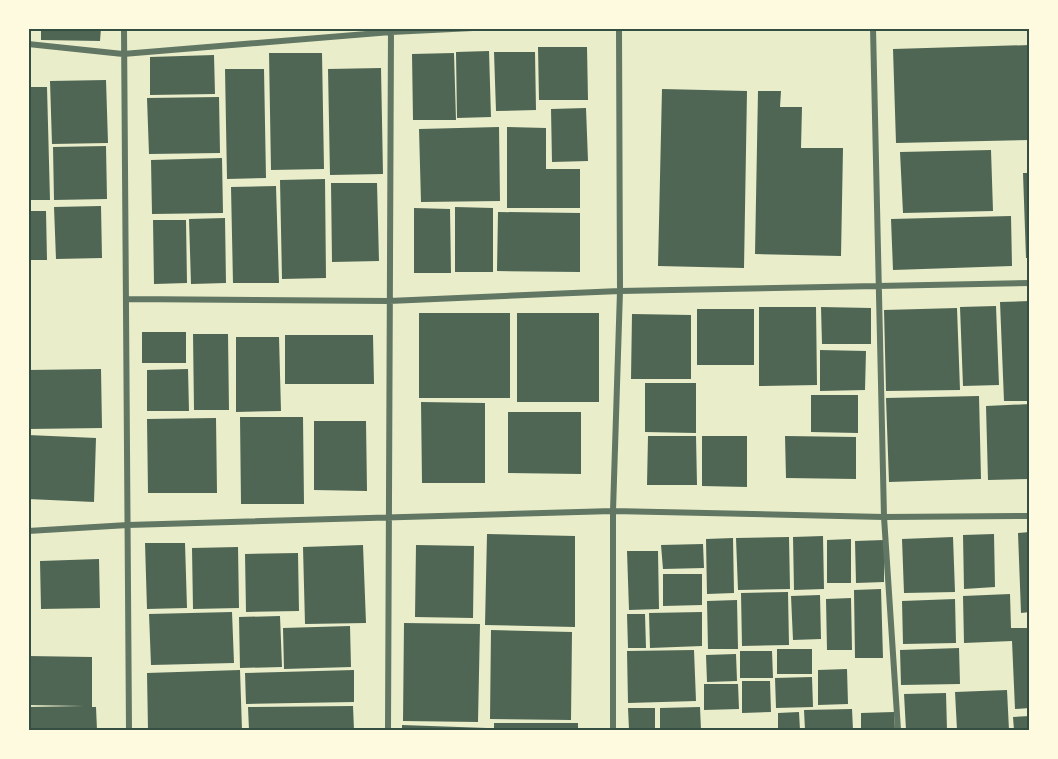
<svg xmlns="http://www.w3.org/2000/svg" width="1058" height="759" font-family="Commissioner,sans-serif">
<style>
.building{fill:#4f6655}
.lines{fill:none;stroke-linecap:round;stroke-linejoin:round}
.minor{stroke:#617663;stroke-width:6}
.neatline{fill:none;stroke:#344e41;stroke-width:2}
</style>
<rect width="100%" height="100%" fill="#e9edc9"/>
<!-- building -->
<path class="building" d="M41 28H101L100 41 41 40Z
M1030 45V140L896 143 893 49Z
M538 47H587L588 100H539Z
M489 51 491 117 457 118 456 52Z
M494 52H535L536 110 496 111Z
M269 53H322L324 169 271 170Z
M454 53 456 120H413L412 54Z
M214 55 215 94 150 95V57Z
M381 68 383 174 330 175 328 69Z
M225 69H264L266 178 227 179Z
M106 80 108 143 52 144 50 81Z
M28 87H47L50 200H28Z
M662 89 747 91 744 268 658 266Z
M758 91H781L780 107H802L801 148H843L841 256 755 254Z
M219 97 220 153 149 154 147 98Z
M586 108 588 161 552 162 551 109Z
M499 127 500 201 421 202 419 129Z
M507 127 546 128V169H580V208H507Z
M106 146 107 199 54 200 53 147Z
M991 150 993 211 903 213 900 152Z
M222 158 223 213 152 214 151 160Z
M1023 173H1030V258H1026Z
M325 179 326 278 282 279 280 180Z
M331 183H377L379 261 332 262Z
M276 186 279 283H233L231 187Z
M101 206 102 258 56 259 54 207Z
M455 207 493 208V272H455Z
M414 208 450 209 451 273H414Z
M28 211H46L47 260H28Z
M498 212 580 213V272L497 271Z
M1011 216 1012 266 893 270 891 219Z
M225 218 226 283 191 284 189 219Z
M153 220H186L187 283 154 284Z
M1030 301V401H1004L1000 302Z
M996 306 999 385 963 386 960 307Z
M759 307H816L817 385 759 386Z
M821 307 871 308V344H822Z
M957 308 960 390 886 391 884 310Z
M697 309H754V365H697Z
M419 313H510V398H419Z
M517 313H599V402H517Z
M632 314 691 315V379H631Z
M142 332H186V363H142Z
M193 334H228L229 410H194Z
M285 335H373L374 384H285Z
M236 337H279L281 411 236 412Z
M820 350 866 351 865 390 820 391Z
M101 369 102 428 28 429V370Z
M188 369 189 411H147V370Z
M645 383H696V433L645 432Z
M811 395H858V433L811 432Z
M979 396 981 479 889 482 886 398Z
M421 402 485 403V483H422Z
M1030 404V479L988 480 986 406Z
M508 412H581V474L508 473Z
M240 417H303L304 504H241Z
M216 418 217 493H148L147 419Z
M314 421H366L367 491 314 490Z
M28 435 96 438 94 502 28 499Z
M648 436H696L697 485H647Z
M702 436H747V487L702 486Z
M785 436 856 437V479L786 478Z
M1030 532V612L1021 613 1018 533Z
M487 534 575 536V627L485 625Z
M994 534 995 587 964 589 963 535Z
M823 536 824 589 794 590 793 537Z
M789 537 790 589 738 590 736 538Z
M953 537 955 592 904 593 902 539Z
M733 538 734 593 707 594 706 539Z
M851 539V583H827V540Z
M884 540V582L856 583 855 541Z
M145 543H185L187 608 147 609Z
M703 544 704 568 663 569 661 545Z
M363 545 366 623 305 624 303 547Z
M416 545 474 546 473 618 415 617Z
M238 547 239 608 193 609 192 548Z
M627 551H658L659 609 629 610Z
M298 553 299 611 246 612 245 554Z
M99 559 100 608 41 609 40 561Z
M663 574H702V605L663 606Z
M881 589 883 658H855L854 590Z
M788 592 789 645 742 646 741 593Z
M1010 594 1011 628H1030V708L1015 709 1012 641 964 643 963 596Z
M820 595 821 639 793 640 791 596Z
M851 598 852 650H827L826 599Z
M955 599 956 643 903 644 902 601Z
M737 600 738 649H708L707 601Z
M232 612 234 663 151 665 149 614Z
M702 612V646L650 648 649 613Z
M627 614H645L646 648H628Z
M280 616 282 667 240 668 239 617Z
M404 623 480 624 478 722 403 721Z
M350 626 351 667 284 669 283 628Z
M491 630 572 632 571 720 490 719Z
M959 648 960 684 901 685 900 650Z
M777 649H812V674H777Z
M694 650 696 701 628 703 627 651Z
M740 651H772L773 678H740Z
M736 654 737 681 707 682 706 655Z
M28 656 92 657V707H96L97 730H28V707L84 706 28 705Z
M847 669 848 704 818 705V670Z
M240 670 242 730H148L147 673Z
M354 670V702L246 704 245 673Z
M812 677 813 707 776 708 775 678Z
M742 681H770L771 712 742 713Z
M704 684H738L739 709 704 710Z
M1007 690 1009 730H957L955 692Z
M946 693 947 730H906L904 694Z
M353 706 354 730H249L248 707Z
M700 707 701 730H660V708Z
M628 708H655V730H629Z
M852 709 853 730H805L804 710Z
M799 712 800 730H778V713Z
M894 712 895 730H861V713Z
M1030 716V730H1014L1013 717Z
M494 723H578V730H494Z
M402 725 487 728V730H402Z"/>
<g class="lines">
<!-- minor -->
<path class="minor" d="M124 28 129 730
M873 28 884 517 898 730
M28 44 123 54 391 32 473 28
M127 299 389 301 620 291 1030 283
M28 531 128 525 613 511 884 517 1030 516
M388 730 391 28
M613 730V511L620 291 619 28"/>
</g>
<!-- border -->
<rect width="1058" height="759" fill="none" stroke="#fefae0" stroke-width="60"/>
<rect x="30" y="30" width="998" height="699" class="neatline"/>
</svg>
